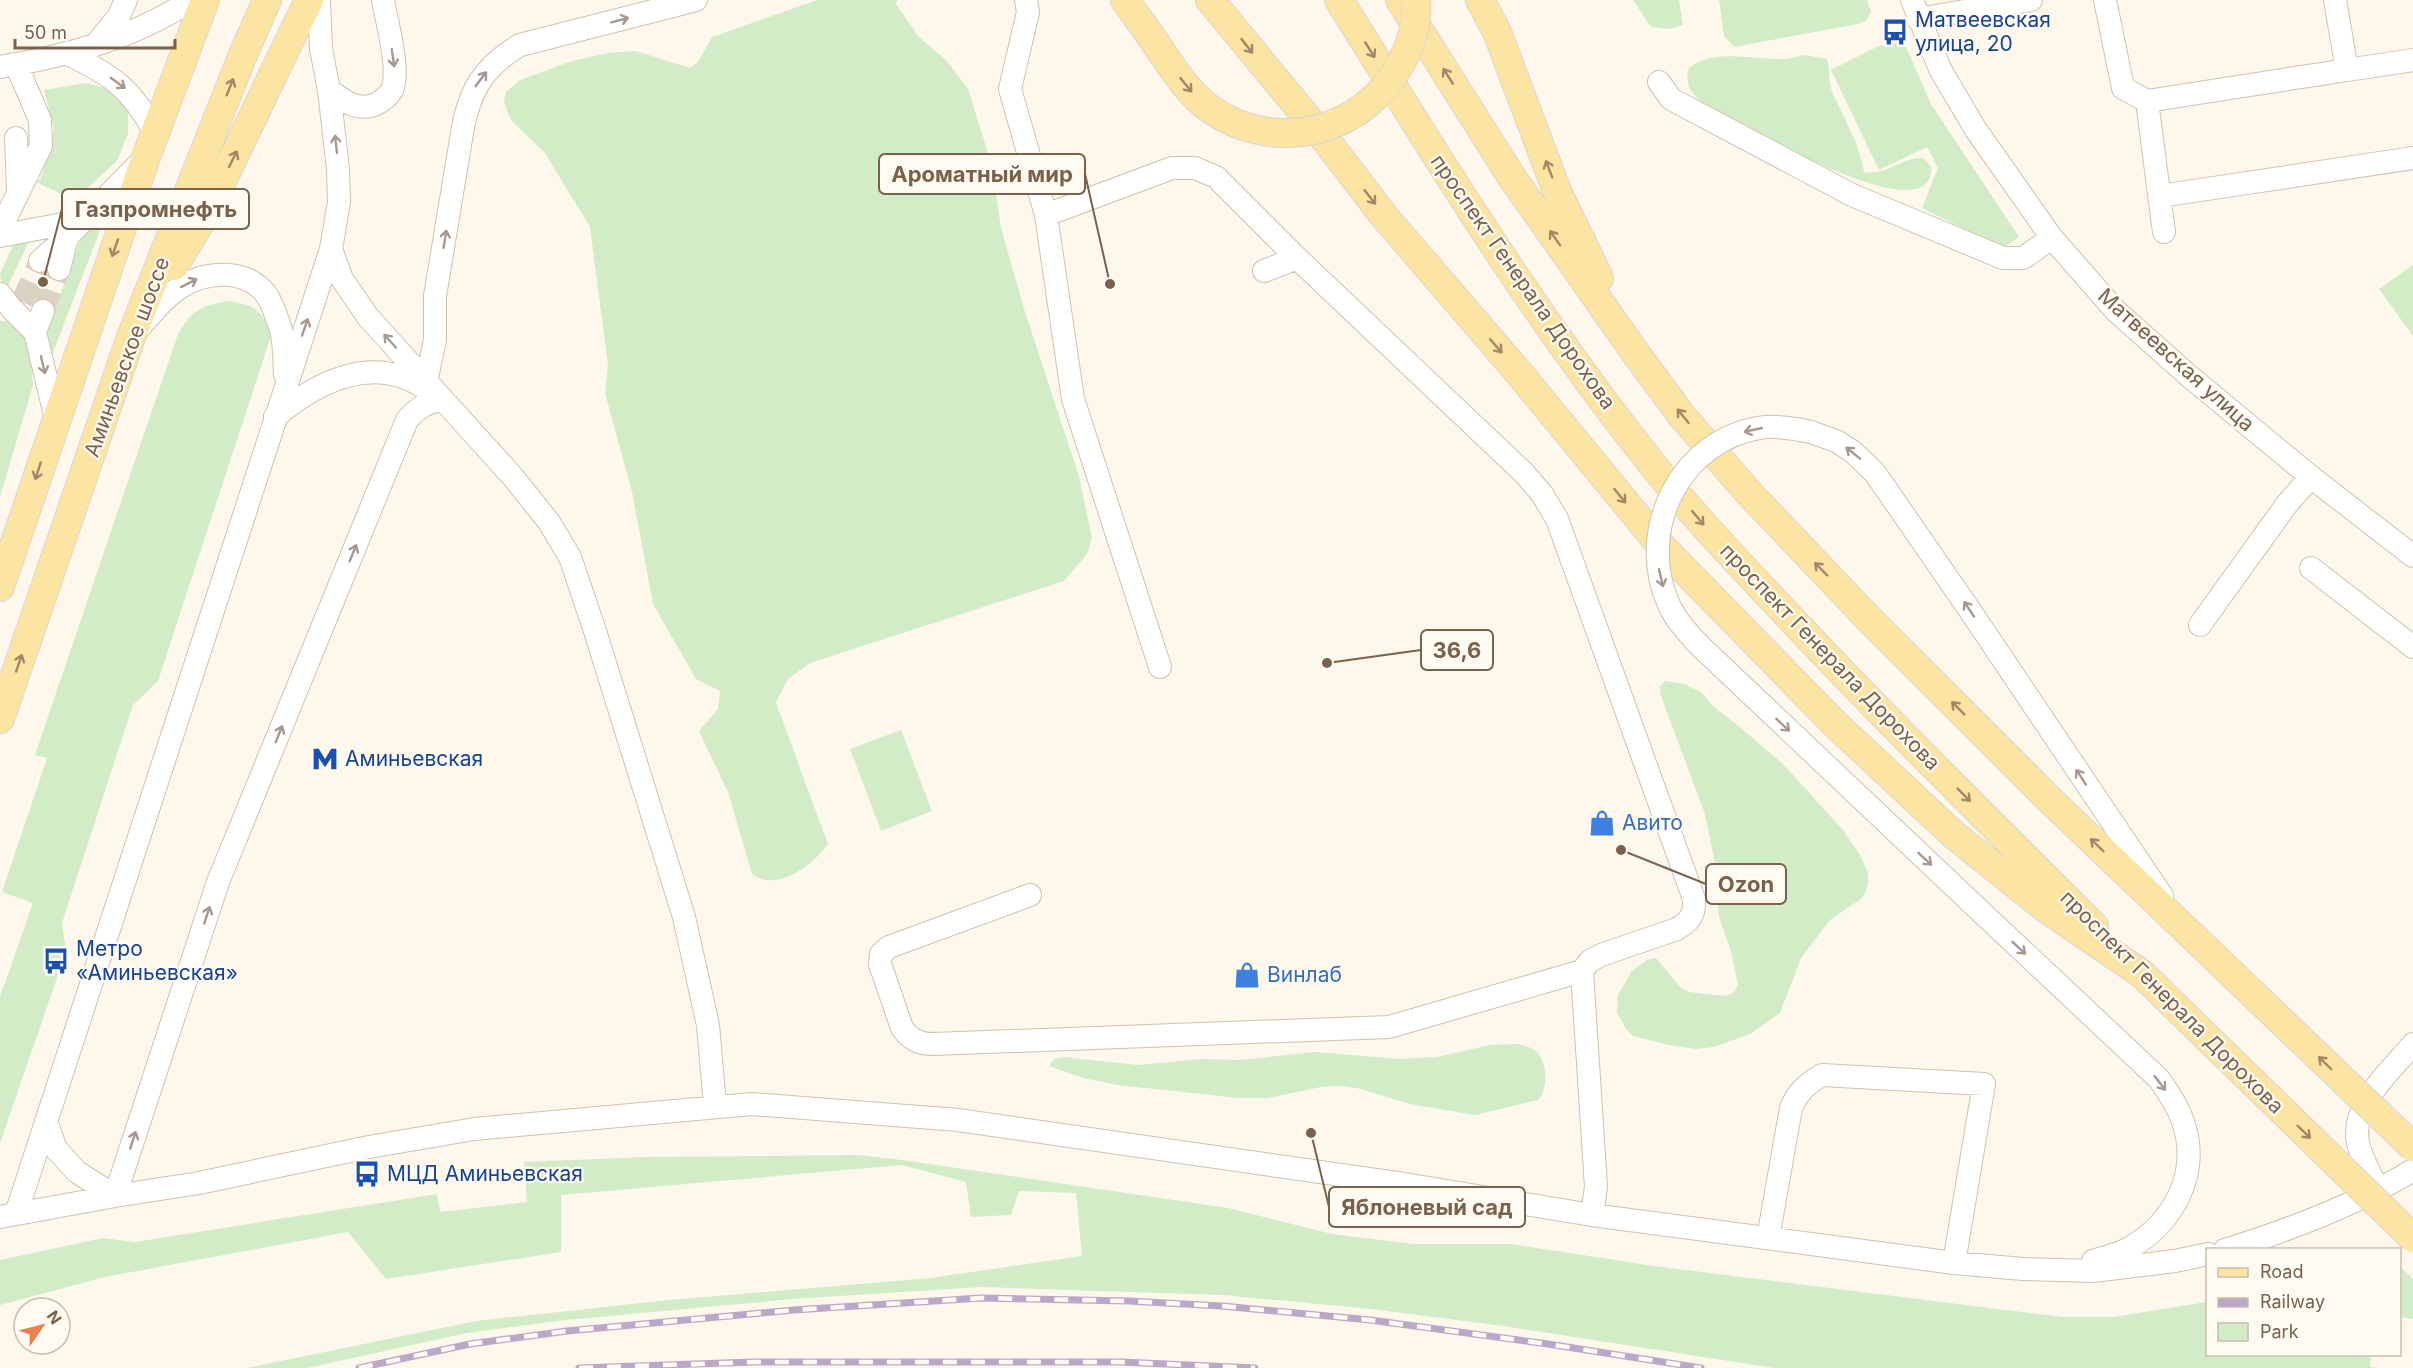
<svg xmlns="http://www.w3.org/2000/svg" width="2413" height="1368" font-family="Inter,sans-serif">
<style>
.green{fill:#d3ecc8}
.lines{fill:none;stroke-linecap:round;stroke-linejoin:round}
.minor-tunnel{stroke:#dcd2c3;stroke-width:22;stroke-dasharray:22 11;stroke-linecap:butt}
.minor-casing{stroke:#d1c1af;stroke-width:24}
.major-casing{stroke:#dcd6d0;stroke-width:30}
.minor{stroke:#fff;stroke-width:22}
.major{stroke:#fce4a3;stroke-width:28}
.rail-casing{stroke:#bda7c9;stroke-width:7}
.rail{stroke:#fffbf2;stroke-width:4.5;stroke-dasharray:14;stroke-linecap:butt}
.minor-bridge-casing{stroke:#d1c1af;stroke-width:24;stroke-linecap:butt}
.major-bridge-casing{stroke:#dcd6d0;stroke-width:30;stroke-linecap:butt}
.minor-bridge{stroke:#fff;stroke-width:22}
.major-bridge{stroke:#fce4a3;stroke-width:28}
.oneway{stroke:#a9988b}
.oneway2{stroke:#a18866}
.labels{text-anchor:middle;stroke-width:4.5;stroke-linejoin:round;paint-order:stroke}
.transit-label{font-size:21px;fill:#164399;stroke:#fffbf2;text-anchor:start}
.street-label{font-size:21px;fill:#7a614c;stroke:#fffbf2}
.shop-label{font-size:21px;fill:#366cbe;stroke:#fffbf2;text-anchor:start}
.leader{fill:none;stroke:#7a614c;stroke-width:2}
.callout-dot{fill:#7a614c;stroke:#fffbf2;stroke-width:2}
.callout{fill:#fffbf2;stroke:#7a614c;stroke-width:2}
.callout-label{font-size:22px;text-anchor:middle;font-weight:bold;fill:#7a614c}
</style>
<rect width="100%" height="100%" fill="#fdf8eb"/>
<!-- green -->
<path class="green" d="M817 0H897L896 4 919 37 947 61 968 89 992 166 1001 228 1025 312 1079 476 1092 538 1087 554 1064 581 810 663 788 679 776 703 828 844C813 865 776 893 752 874L728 792 699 731 718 709 720 691 696 679 653 604 632 492 605 393 608 365 590 227 545 153 511 120 504 102 506 92 520 80 572 61 608 53 636 51 690 68 698 62 712 37Z
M1633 0H1679L1683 25 1670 29 1651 27Z
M1719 0H1867L1871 11 1866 21 1858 24 1734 47 1724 36Z
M1903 40 1931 104 2019 237 2003 248 1922 208 1938 168 1927 147 1879 170 1831 70 1879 46Z
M1804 55 1827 59C1831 71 1827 83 1834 96 1846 122 1859 143 1864 172 1887 176 1905 156 1923 158L1931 166C1937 241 1729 117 1704 104 1692 94 1684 85 1689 68 1713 49 1749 59 1776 59 1786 60 1795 57 1804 55Z
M86 83 112 90 128 109V134L117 161 74 200 36 182 41 179 54 129 44 90Z
M111 202 52 355 46 334 84 229Z
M31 237 4 294 0 274 15 241Z
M2413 265V336L2379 289Z
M228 301C255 305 260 309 272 333L158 681 133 705 62 923 66 952 0 1143V997L33 903 2 892 47 758 35 755 178 334C192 310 201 306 228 301Z
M0 321H9L29 342 33 385 0 497Z
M1665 681 1684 684 1701 692 1714 707 1741 728 1783 764 1843 830 1860 855 1868 873V882L1866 892 1861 899 1830 920 1801 958 1780 1013 1750 1034 1714 1047 1696 1049 1669 1045 1633 1036 1626 1029 1617 1013 1618 995 1632 971 1647 960 1656 958 1681 988 1689 992 1725 996 1733 993 1738 985 1731 951 1719 917 1717 900 1719 883 1705 814 1661 696 1660 687Z
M901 730 932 811 881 831 850 749Z
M1518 1044C1525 1046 1531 1047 1536 1051 1548 1063 1548 1089 1538 1100L1475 1115 1410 1104 1357 1088 1339 1086 1321 1087 1267 1098H1238L1118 1085 1083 1078 1049 1066 1054 1059 1063 1057 1138 1065 1201 1059 1238 1060 1315 1052 1399 1059 1437 1057 1490 1045Z
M858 1155 902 1160 1228 1208 1332 1234 1414 1244H1511L1654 1266 2063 1317H2113L2207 1302 2208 1354 2371 1355 2370 1367 2378 1368H1774L1503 1326 1371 1309 1222 1295 981 1287 793 1299 566 1320 467 1333 307 1368H247L476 1321 659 1301 930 1278 1082 1256 1076 1193 1019 1191 1011 1215 971 1217 966 1182 902 1165 561 1195V1252L386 1279 348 1232 105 1277 0 1305V1260L103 1238 135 1242 437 1194 440 1212 527 1202 524 1162 646 1157Z
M2400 1266 2413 1279V1319L2400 1317Z"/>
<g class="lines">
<!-- minor-tunnel -->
<path class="minor-tunnel" d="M22 302 40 261
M43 311 59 269"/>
<!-- minor casing -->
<g class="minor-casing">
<path id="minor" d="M1026 0 1028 12 1010 89 1046 215
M1912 0 1940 69 1976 130 2052 238 2115 310 2189 376 2311 477 2413 556
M2105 0 2123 88 2147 101
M2335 0 2347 70 2413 60
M1918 19 2031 0
M97 43 119 16 126 0
M68 54C112 75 132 89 155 133
M0 67C67 56 134 38 191 0
M1659 82 1671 99 1852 195 2003 258H2023L2052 238
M329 90C343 100 355 111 374 105 381 102 391 95 393 87 399 65 387 23 383 0
M16 138 18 191
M2160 196 2413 158
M0 230 41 146 40 120 16 64
M2164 232 2147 101 2347 70
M0 236 84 220
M331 249 342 279 368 317 513 477 549 522 570 557 595 631 684 917 708 1025 715 1106
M40 261 67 237
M59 269 67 237 145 158
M1264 271 1297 258
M0 294 11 308 35 332
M43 311 35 332 56 419
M138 329C151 315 164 297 181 287 206 271 245 268 266 294 271 301 276 315 279 324 285 338 284 358 285 374
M426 382 435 340V296L462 133C469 91 483 67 520 45L696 0
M275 417C318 381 374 353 426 389
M1811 432 1836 441 1852 451 1875 473 1971 612 2162 896
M2311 568 2413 647
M2200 625 2287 504 2311 477
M1030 895 889 947 881 954 880 964 902 1028C910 1039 918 1044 933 1044L1389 1027 1582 971 1590 961 1601 955 1677 929C1690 921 1695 915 1694 899L1557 519 1542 494 1525 474 1297 258 1216 177 1195 168H1172L1046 215 1073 399 1160 667
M1977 908 2159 1079C2168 1092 2177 1105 2182 1119 2202 1172 2174 1223 2128 1249 2118 1254 2105 1257 2093 1261
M1582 971 1596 1187 1592 1215
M46 1121 56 1149 77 1172 115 1196
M2377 1188C2372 1176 2364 1163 2360 1150 2345 1109 2390 1072 2413 1044
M115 1196 218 882 407 420C418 408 426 402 442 400
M16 1214 331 249 339 202 338 169 329 90 321 49 319 0
M0 1217 115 1196 199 1183 369 1147 474 1129 752 1104 958 1120 1397 1183 1592 1215 1954 1263 2023 1269 2093 1271 2175 1261 2208 1254
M1768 1238 1791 1108C1798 1091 1807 1084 1822 1075L1984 1084 1954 1263
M2225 1250C2286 1231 2358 1204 2413 1170"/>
</g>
<!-- major casing -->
<g class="major-casing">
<path id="major" d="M1125 0 1152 38
M1210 0 1328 143 1384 216 1519 373 1662 547 1835 724 1954 835 2044 907 2142 974
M1339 0C1434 153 1529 308 1641 450 1684 506 1733 557 1781 608 1883 717 1989 821 2094 926
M1400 0 1511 176 1637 355 1682 416 1748 492 1867 617 2051 801 2185 929
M1480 0 1497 32 1557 191 1599 278
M174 266 210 206 309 0
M0 587 146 157 205 0
M0 719 131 337 242 57 267 0"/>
</g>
<!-- minor -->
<use href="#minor" class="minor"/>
<!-- major -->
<use href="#major" class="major"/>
<!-- rail casing -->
<g class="rail-casing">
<path id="rail" d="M359 1368 470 1344 567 1331 794 1310 981 1298 1128 1301 1222 1306 1370 1320 1548 1344 1701 1368
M579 1368 753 1362H1121L1255 1368"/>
</g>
<!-- rail -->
<use href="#rail" class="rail"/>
<!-- minor-bridge casing -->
<g class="minor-bridge-casing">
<path id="minor-bridge" d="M1811 432C1796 429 1781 426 1765 427 1681 437 1635 530 1669 605 1676 620 1687 632 1699 645L1977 908"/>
</g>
<!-- major-bridge casing -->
<g class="major-bridge-casing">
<path id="major-bridge" d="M1152 38C1169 62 1185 91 1210 109 1276 155 1365 133 1402 61 1412 42 1418 22 1416 0
M2185 929 2413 1147
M2142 974 2413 1238"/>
</g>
<!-- minor-bridge -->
<use href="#minor-bridge" class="minor-bridge"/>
<!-- major-bridge -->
<use href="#major-bridge" class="major-bridge"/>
</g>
<!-- one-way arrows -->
<defs><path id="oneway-shaft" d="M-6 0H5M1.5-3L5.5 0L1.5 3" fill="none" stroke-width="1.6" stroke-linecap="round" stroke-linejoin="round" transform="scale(1.5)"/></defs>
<g class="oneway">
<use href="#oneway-shaft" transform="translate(620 20) rotate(-15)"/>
<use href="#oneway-shaft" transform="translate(393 58) rotate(82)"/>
<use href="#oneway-shaft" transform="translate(481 79) rotate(-53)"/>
<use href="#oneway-shaft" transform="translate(118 83) rotate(36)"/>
<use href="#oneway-shaft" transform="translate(336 144) rotate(-96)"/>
<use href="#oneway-shaft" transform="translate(445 239) rotate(-81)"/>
<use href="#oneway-shaft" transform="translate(189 283) rotate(-27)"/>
<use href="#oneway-shaft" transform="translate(305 327) rotate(-71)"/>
<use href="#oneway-shaft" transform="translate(390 341) rotate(-132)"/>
<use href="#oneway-shaft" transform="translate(43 365) rotate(77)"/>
<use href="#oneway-shaft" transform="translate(1753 430) rotate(167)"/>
<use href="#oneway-shaft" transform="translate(1853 453) rotate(-141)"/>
<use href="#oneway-shaft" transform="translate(353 553) rotate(-68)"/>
<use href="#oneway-shaft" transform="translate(1661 578) rotate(77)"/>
<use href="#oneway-shaft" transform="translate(1969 609) rotate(-124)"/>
<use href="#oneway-shaft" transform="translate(1783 725) rotate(43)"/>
<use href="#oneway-shaft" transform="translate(279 734) rotate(-68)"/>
<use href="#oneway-shaft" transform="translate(2081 777) rotate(-123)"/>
<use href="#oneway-shaft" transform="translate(1925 859) rotate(43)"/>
<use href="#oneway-shaft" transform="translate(207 915) rotate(-72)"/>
<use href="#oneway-shaft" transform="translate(2019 948) rotate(43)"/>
<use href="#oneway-shaft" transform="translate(2160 1083) rotate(52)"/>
<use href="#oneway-shaft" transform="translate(133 1140) rotate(-72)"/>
</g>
<g class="oneway2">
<use href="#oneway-shaft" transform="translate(1247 46) rotate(52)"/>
<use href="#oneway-shaft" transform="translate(1370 50) rotate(58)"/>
<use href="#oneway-shaft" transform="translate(1448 76) rotate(-122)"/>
<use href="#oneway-shaft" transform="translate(1186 85) rotate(51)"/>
<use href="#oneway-shaft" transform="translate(230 87) rotate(-68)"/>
<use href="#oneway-shaft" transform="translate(233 159) rotate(-64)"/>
<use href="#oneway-shaft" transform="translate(1549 169) rotate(-111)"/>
<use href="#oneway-shaft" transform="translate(1370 197) rotate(52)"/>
<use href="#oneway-shaft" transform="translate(1555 238) rotate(-125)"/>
<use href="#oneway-shaft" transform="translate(115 248) rotate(109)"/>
<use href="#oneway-shaft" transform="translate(1496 346) rotate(49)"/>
<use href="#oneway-shaft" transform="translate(1683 416) rotate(-129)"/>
<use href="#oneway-shaft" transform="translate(38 471) rotate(108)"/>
<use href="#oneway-shaft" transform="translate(1620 496) rotate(51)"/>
<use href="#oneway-shaft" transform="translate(1698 518) rotate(50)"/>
<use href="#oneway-shaft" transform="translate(1821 569) rotate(-134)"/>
<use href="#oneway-shaft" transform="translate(19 663) rotate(-71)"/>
<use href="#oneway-shaft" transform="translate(1958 708) rotate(-135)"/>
<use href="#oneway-shaft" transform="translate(1964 795) rotate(45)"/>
<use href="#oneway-shaft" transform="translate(2097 845) rotate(-136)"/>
<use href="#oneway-shaft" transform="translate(2325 1063) rotate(-136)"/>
<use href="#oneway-shaft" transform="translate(2304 1132) rotate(44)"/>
</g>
<!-- icons -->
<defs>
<g id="bus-bare" transform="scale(2.07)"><path d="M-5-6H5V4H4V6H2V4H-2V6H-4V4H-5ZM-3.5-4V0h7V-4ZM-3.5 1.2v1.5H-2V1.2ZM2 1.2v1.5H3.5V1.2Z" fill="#1a4fb4" stroke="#fffbf2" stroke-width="2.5" paint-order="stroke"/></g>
<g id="metro-bare" transform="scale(2.07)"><path d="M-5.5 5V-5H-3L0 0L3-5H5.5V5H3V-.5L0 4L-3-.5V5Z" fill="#1a4fb4" stroke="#fffbf2" stroke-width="2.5" paint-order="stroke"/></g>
<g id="shop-bare" transform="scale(2.07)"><path d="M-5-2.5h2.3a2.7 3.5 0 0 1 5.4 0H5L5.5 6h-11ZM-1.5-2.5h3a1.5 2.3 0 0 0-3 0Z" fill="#3f7fe0" stroke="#fffbf2" stroke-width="2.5" paint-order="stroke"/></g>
</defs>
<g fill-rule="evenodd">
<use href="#bus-bare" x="1895" y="32"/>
<use href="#metro-bare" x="325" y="759"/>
<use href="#shop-bare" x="1602" y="823"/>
<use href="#bus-bare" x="56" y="961"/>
<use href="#shop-bare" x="1247" y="975"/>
<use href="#bus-bare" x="367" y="1174"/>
</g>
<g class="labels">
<!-- transit labels -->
<g class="transit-label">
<text x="1915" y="27">Матвеевская<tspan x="1915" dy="24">улица, 20</tspan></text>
<text x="345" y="766">Аминьевская</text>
<text x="76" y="956">Метро<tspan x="76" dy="24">«Аминьевская»</tspan></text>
<text x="387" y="1181">МЦД Аминьевская</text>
</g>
<!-- street labels -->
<g class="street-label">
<text transform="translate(1523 282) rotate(55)" y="7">проспект Генерала Дорохова</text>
<text transform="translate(127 357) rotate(-70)" y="7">Аминьевское шоссе</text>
<text transform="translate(2176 360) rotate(42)" y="7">Матвеевская улица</text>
<text transform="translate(1830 657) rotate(46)" y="7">проспект Генерала Дорохова</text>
<text transform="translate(2172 1002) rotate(45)" y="7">проспект Генерала Дорохова</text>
</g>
<!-- shop labels -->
<g class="shop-label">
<text x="1622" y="830">Авито</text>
<text x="1267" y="982">Винлаб</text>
</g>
</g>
<!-- callouts -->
<path class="leader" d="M1110 284L1085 174M43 282L62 209M1327 663L1421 650M1621 850L1706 884M1311 1133L1329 1207"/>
<g class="callout-dot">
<circle cx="1110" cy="284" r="6"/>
<circle cx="43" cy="282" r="6"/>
<circle cx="1327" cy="663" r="6"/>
<circle cx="1621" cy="850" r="6"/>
<circle cx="1311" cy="1133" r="6"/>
</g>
<g class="callout">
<rect x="879" y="154" width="206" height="40" rx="6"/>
<rect x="62" y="189" width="187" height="40" rx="6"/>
<rect x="1421" y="630" width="72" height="40" rx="6"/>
<rect x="1706" y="864" width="80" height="40" rx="6"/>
<rect x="1329" y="1187" width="196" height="40" rx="6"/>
</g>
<g class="callout-label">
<text x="982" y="182">Ароматный мир</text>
<text x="156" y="217">Газпромнефть</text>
<text x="1457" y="658">36,6</text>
<text x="1746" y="892">Ozon</text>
<text x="1427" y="1215">Яблоневый сад</text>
</g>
<!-- legend -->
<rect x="2206" y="1248" width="195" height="108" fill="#fffbf2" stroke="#cabdb0" stroke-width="1.5"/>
<rect x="2218" y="1268" width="30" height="9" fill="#fce4a3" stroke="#cabdb0" stroke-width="1.5"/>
<text x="2260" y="1278" font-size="18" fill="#7a614c">Road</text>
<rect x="2218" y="1298" width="30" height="9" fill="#bda7c9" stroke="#cabdb0" stroke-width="1.5"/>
<text x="2260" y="1308" font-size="18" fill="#7a614c">Railway</text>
<rect x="2218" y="1323" width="30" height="18" fill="#d3ecc8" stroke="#cabdb0" stroke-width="1.5"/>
<text x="2260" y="1338" font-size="18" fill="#7a614c">Park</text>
<!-- north arrow -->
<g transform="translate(42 1326) rotate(55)"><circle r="28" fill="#fffbf2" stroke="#cabdb0" stroke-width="1.5"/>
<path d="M0-4.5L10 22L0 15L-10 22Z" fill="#e9804e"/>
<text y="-9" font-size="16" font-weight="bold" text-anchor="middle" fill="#7a614c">N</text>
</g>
<!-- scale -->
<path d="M15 39v9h160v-9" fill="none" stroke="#7a614c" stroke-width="3"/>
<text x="24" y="39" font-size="18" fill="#7a614c" stroke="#fffbf2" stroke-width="4.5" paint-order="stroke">50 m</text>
</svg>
